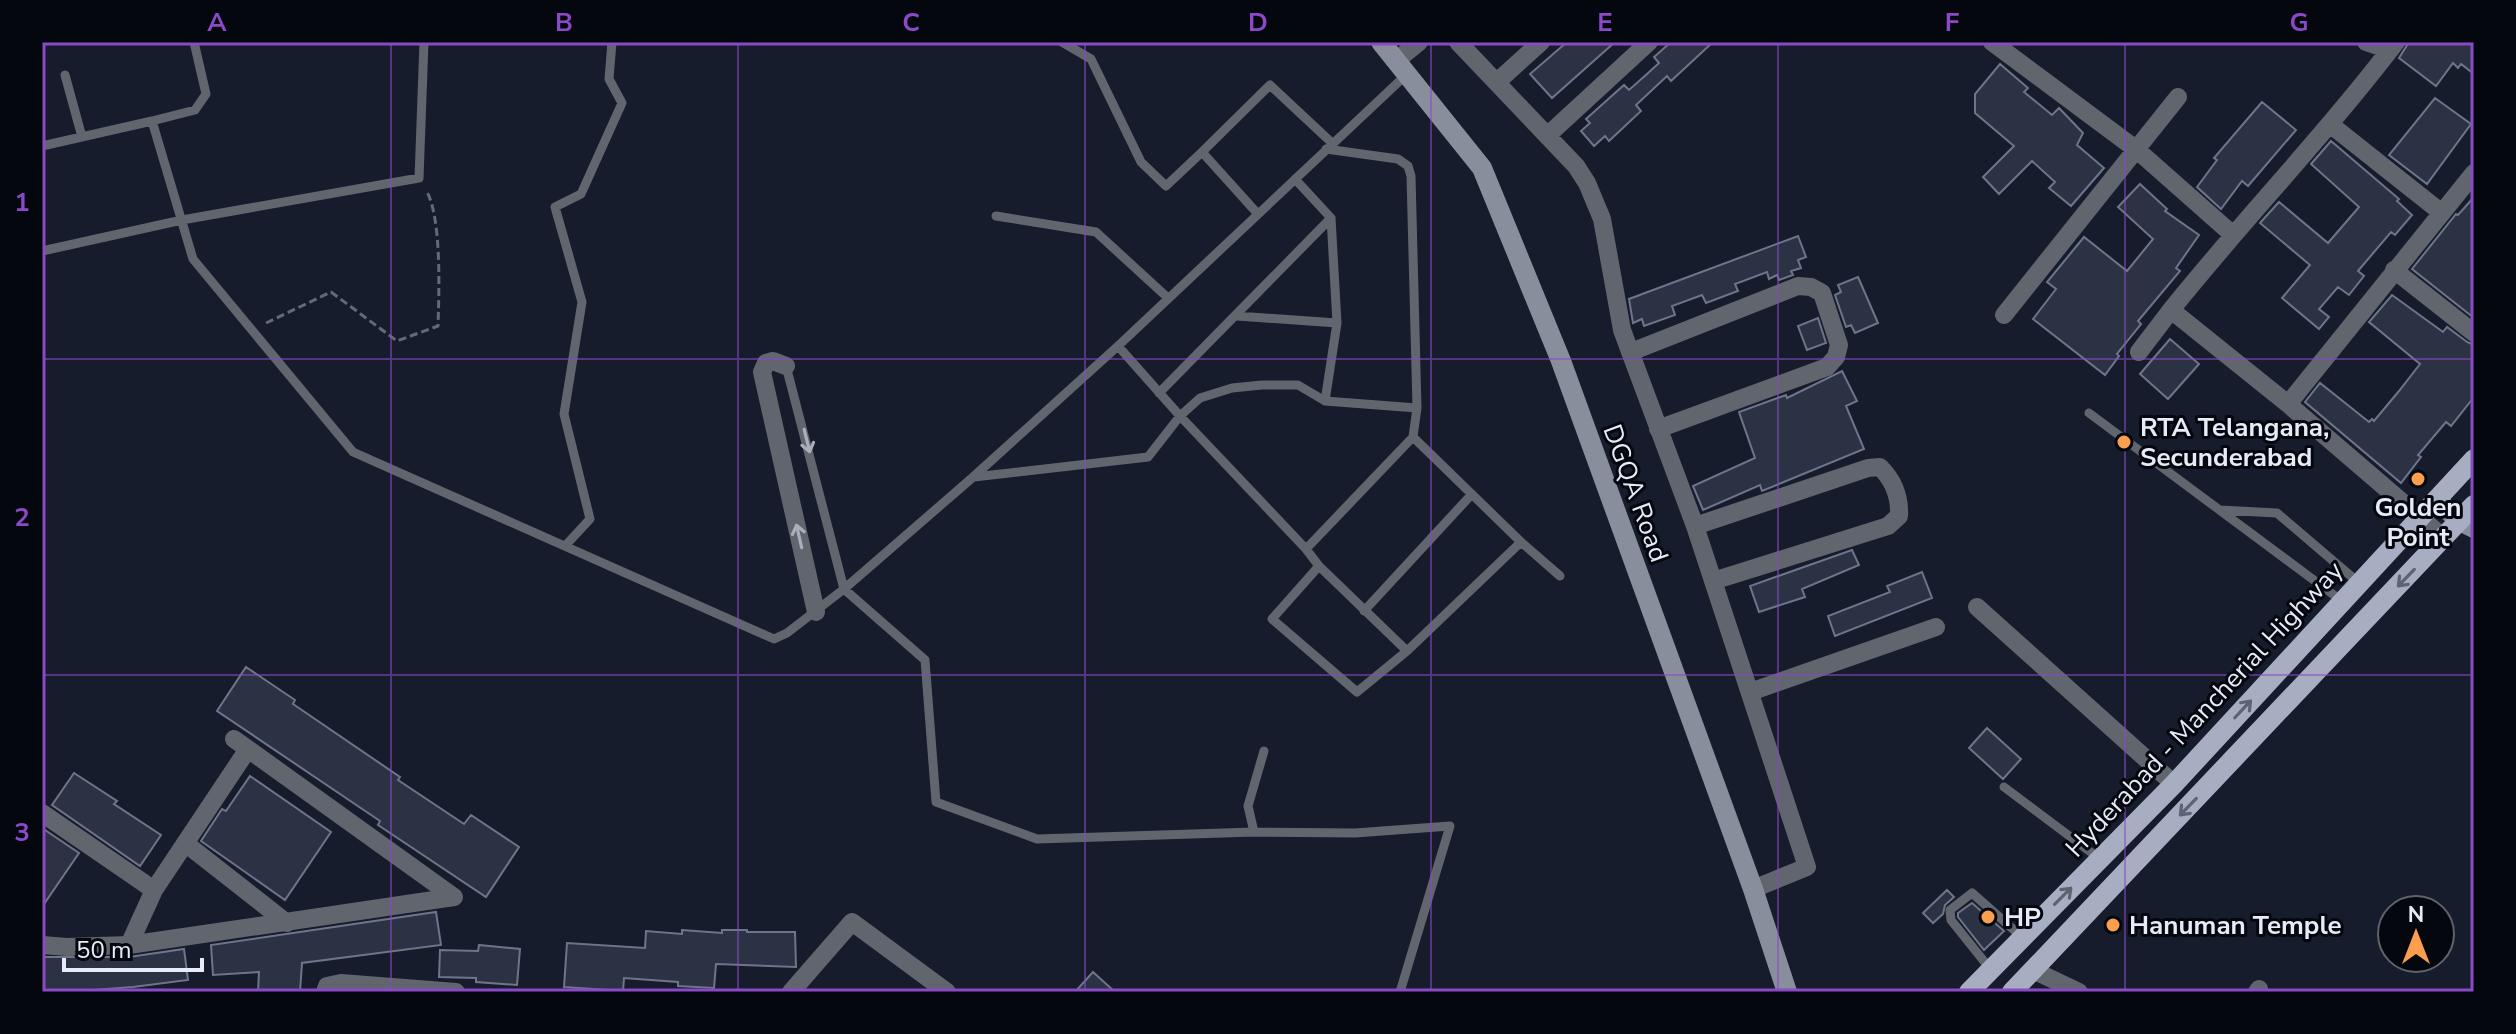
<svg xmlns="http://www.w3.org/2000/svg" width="2516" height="1034" font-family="'Nunito Sans',sans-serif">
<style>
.building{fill:#2b3244;stroke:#6e758a;stroke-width:2}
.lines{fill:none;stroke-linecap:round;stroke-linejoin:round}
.path{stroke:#646978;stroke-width:3;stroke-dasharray:8 4;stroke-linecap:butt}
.lane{stroke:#61656e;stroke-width:9}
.street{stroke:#61656e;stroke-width:18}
.secondary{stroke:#898e9d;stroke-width:20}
.primary{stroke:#a7aec2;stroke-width:20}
.oneway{stroke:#abafb9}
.oneway2{stroke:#5e6371}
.grid{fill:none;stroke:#8b49c7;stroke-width:2;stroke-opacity:0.55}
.poi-dot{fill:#fa9f4f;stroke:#05070e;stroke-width:3}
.labels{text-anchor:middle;stroke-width:6;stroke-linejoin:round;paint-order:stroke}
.poi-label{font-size:26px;font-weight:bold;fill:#e7ebf7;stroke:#05070e;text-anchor:start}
.street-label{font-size:26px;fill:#e7ebf7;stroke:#05070e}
.neatline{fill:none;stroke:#8b49c7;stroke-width:3}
.grid-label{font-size:26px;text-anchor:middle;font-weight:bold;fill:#8b49c7}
</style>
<rect width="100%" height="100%" fill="#161c2c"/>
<!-- building -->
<path class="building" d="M1567 42H1615L1552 98 1530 74Z
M1671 42H1713L1671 81 1667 76 1636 105 1641 111 1609 141 1605 136 1594 146 1581 131 1590 123 1586 119 1624 85 1629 90 1647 74 1659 63 1654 57Z
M2409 42H2474V74L2461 64 2458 68 2453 63 2436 86 2399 58Z
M2000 64 2028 88 2024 92 2052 115 2059 108 2083 133 2077 145 2104 168 2071 206 2049 188 2055 182 2032 161 1999 194 1983 177 2014 146 1975 113V94Z
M2435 98 2471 124 2427 184 2389 155Z
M2262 102 2296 130 2248 186 2242 181 2221 209 2197 187 2217 160 2214 158Z
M2331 141 2399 199 2397 201 2412 215 2395 235 2391 232 2358 271 2364 276 2349 295 2338 287 2319 309 2329 317 2319 329 2282 298 2310 265 2260 223 2279 202 2328 243 2359 207 2311 164Z
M2140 184 2167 209 2165 211 2199 235 2176 268 2180 271 2138 321 2141 324 2117 354 2119 356 2105 375 2033 319 2056 289 2047 282 2084 237 2127 271 2153 239 2118 207Z
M2474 197V318L2412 269 2456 214 2458 215Z
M1798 236 1806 257 1798 260 1801 268 1791 271 1793 275 1779 280 1777 275 1769 279 1767 272 1735 284 1738 291 1706 303 1702 295 1672 306 1675 315 1644 326 1642 319 1633 323 1629 299Z
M1858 277 1878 323 1855 333 1851 325 1846 327 1835 295 1841 292 1838 285Z
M2392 295 2443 332 2447 327 2467 342 2474 345V397L2451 426 2446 422 2418 455 2421 457 2401 483 2305 402 2320 383 2369 422 2372 419 2374 421 2399 391 2420 364 2369 322Z
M1818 318 1826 343 1807 350 1798 326Z
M2170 339 2199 364 2168 399 2140 374Z
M1842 371 1857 401 1846 406 1864 449 1762 491 1760 485 1703 510 1693 486 1755 458 1739 412 1786 395 1787 398Z
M1852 550 1859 565 1802 589 1805 597 1759 612 1750 586Z
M1922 572 1932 598 1835 636 1828 616 1890 592 1887 586Z
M246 667 295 700 293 704 400 777 398 780 464 824 471 815 519 847 486 897 378 825 380 821 217 711Z
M1987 728 2021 759 2003 779 1969 748Z
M74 773 117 801 114 804 161 835 140 866 52 805Z
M250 776 331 832 285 900 201 841 222 809 226 811Z
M42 828 79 853 42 907Z
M1947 890 1954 897 1945 905 1943 914 1933 923 1923 913Z
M1972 903 2004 931 1984 950 1958 917V913Z
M436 912 441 945 302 963 300 992H258L259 972 213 975 211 945Z
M682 930 722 933V930H747V932H795L796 967 716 964 714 988 678 986V982L624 978 623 991 564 987 567 943 645 948 646 931 682 934Z
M479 945 520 949 517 985 476 982V978L439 977 440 950 478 951Z
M184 949 188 980 133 987 65 992 42 990V957H129Z
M1093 972 1115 992H1075Z"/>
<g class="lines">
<!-- path -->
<path class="path" d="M266 323 331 292 397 341 438 326C439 293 442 217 426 190"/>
<!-- lane -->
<path class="lane" d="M194 42 206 94 195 110 152 121 193 259 353 452 774 639 787 633 844 589 972 478 1118 346 1407 74
M1062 42 1091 59 1141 162 1166 186 1202 152
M65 75 82 137
M42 146 152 121
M1326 149 1398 159 1408 166 1411 176 1417 408 1413 437 1306 549 1319 566 1407 651 1521 542 1413 437
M1257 213 1202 152 1270 85 1332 143
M996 216 1096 232 1168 298
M42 251 182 220 419 178 424 42
M1237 316 1337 323 1331 218
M786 366 844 589 925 660 936 802 1037 839 1254 832 1355 833 1450 826 1400 992
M1159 393 1331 218 1295 179
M1325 401 1337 323
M2089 413 2342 601
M974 477 1148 457 1180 416 1118 346
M2220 510 2277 513 2359 583
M1521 542 1560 576
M565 546 590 519 564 414 582 302 555 207 581 194 622 103 609 79 612 42
M1306 549 1180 416 1200 398 1232 388 1262 385H1298L1325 401 1417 408
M1319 566 1272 619 1357 692 1407 651
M1364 611 1472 494
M2004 787 2100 859
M1254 832 1248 806 1264 751
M1991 970 1951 920 1950 910 1972 893 2022 937"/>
<!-- street -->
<path class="street" d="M1458 42 1576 166 1587 183 1602 219 1622 330 1695 526 1807 867 1753 889
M1992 42 2137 150 2232 234
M2366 42 2390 50
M2396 42C2325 135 2244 219 2171 310L2288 404 2444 538
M1397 60 1419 42
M1498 81 1541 42
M2331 125 2442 213
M1548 135 1649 42
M2394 270 2474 333
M2004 315 2178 97
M1631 352 1798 286 1811 287 1822 293 1839 345 1836 357 1827 367 1658 429
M2139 352 2171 310
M786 366 773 361 766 363 762 372 816 612
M2288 404 2474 173
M1695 526 1868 468 1880 467C1893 480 1900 497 1899 516L1888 526 1713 581
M1977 607 2174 784
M1750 692 1936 627
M234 739 454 897
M42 813 154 890
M185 843 287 923
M42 945 67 947 129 945 454 897
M129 945 154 890 248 749
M2033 970 2079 992
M325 992 327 986 341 983 456 992
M791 992 852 922 947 992
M2257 992 2259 989"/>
<!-- secondary -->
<path class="secondary" d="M1381 42 1482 168 1561 361 1753 889 1787 992
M2436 500 2460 521 2474 528"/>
<!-- primary -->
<path class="primary" d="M1969 992 2174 784 2474 459
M2012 992 2474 505"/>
</g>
<!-- one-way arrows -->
<defs><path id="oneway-shaft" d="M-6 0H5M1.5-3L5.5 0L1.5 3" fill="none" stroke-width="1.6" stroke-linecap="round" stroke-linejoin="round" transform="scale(2)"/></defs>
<g class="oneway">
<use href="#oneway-shaft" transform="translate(807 441) rotate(76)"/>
<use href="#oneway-shaft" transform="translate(799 536) rotate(-103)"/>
</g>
<g class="oneway2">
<use href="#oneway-shaft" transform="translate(2406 578) rotate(134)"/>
<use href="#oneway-shaft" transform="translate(2243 709) rotate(-47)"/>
<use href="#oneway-shaft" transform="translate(2188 807) rotate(134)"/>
<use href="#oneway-shaft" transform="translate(2063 896) rotate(-45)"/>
</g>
<!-- grid -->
<path class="grid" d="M391 42V992M738 42V992M1085 42V992M1431 42V992M1778 42V992M2125 42V992M42 359H2474M42 675H2474"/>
<!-- markers -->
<g class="poi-dot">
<circle cx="2124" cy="442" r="8"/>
<circle cx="2418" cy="479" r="8"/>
<circle cx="1988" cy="917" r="8"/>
<circle cx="2113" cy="925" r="8"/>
</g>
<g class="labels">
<!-- poi labels -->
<g class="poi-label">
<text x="2140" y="436">RTA Telangana,<tspan x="2140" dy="30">Secunderabad</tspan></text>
<text x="2418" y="516" text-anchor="middle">Golden<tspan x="2418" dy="30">Point</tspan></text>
<text x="2004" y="926">HP</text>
<text x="2129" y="934">Hanuman Temple</text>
</g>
<!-- street labels -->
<g class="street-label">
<text transform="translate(1636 493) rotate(70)" y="9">DGQA Road</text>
<text transform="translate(2204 709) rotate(-47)" y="9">Hyderabad - Mancherial Highway</text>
</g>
</g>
<!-- border -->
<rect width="2516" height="1034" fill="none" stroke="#05070e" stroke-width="88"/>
<!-- north arrow -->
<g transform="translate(2416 934)"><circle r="38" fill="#05070e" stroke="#5f626b" stroke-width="2"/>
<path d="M0-6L14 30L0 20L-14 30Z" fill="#fa9f4f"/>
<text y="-12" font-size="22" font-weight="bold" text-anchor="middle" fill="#e7ebf7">N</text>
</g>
<!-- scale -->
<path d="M64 958v12h138v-12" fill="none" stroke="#e7ebf7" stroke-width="4"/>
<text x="76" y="958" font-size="24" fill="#e7ebf7" stroke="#05070e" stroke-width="6" paint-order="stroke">50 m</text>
<rect x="44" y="44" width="2428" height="946" class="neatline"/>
<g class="grid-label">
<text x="217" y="31">A</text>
<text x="564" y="31">B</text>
<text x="911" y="31">C</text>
<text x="1258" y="31">D</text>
<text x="1605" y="31">E</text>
<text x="1952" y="31">F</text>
<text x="2299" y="31">G</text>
<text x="22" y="211">1</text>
<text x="22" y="526">2</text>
<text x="22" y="841">3</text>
</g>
</svg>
